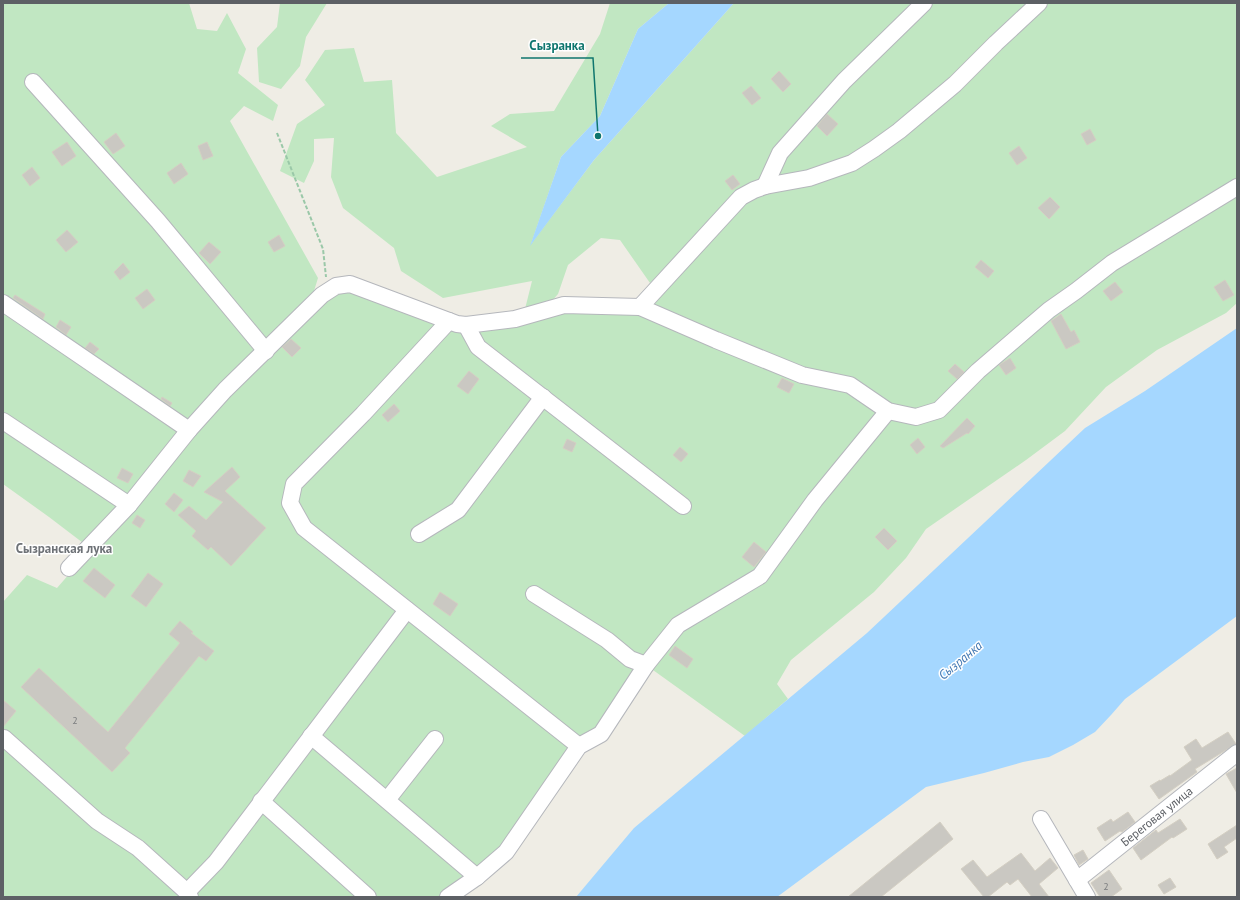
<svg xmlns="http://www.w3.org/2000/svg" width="1240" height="900" font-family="'PT Sans',sans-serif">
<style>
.green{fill:#c1e7c2;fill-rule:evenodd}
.water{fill:#a5d7ff}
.building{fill:#cac8c2;stroke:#d4cfc3}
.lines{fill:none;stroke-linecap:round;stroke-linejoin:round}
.minor-casing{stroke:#b5b7bc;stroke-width:18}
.path{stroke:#9ac8a8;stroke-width:2;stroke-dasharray:4 2;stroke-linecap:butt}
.minor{stroke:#fff;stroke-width:16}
.labels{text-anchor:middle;stroke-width:3;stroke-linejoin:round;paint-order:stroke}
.number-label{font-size:10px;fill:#787a7c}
.street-label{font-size:12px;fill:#5d6065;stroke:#fff}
.neighbourhood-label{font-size:13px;font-weight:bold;fill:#6e7277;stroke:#fff}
.water-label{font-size:13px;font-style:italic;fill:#4177b2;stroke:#fff}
.leader{fill:none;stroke:#0f766e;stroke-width:1.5}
.callout-dot{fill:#0f766e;stroke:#fff;stroke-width:1.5}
.callout-label{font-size:13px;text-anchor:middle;font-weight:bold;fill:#0f766e;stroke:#fff;stroke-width:3;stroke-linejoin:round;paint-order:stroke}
</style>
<rect width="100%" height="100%" fill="#efede5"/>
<!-- green -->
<path class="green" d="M3 3H189L197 29 217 31 227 13 246 49 238 73 278 105 273 121 244 106 230 121 318 278 309 307 336 286 457 324 525 309 532 281 443 298 401 271 394 248 343 208 331 177 334 138 314 139V161L304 183 280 171 297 124 325 105 305 80 325 50 354 48 364 82 392 80 396 133 437 177 527 147 491 126 510 114 554 111 600 34 610 3H669L638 29 600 116 561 157 531 244 594 160 734 3H1237V303L1226 313 1157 350 1106 387 1065 431 1026 460 926 529 906 558 874 592 791 660 777 684 788 699 745 736 646 665 601 734 579 746 506 852 448 897H3V602L27 575 57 588 91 549 49 517 3 484ZM694 237 640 307 544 310 558 294 568 265 601 238 620 240 650 283Z
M280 3H327L306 37 300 66 281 89 259 82 257 48 277 27Z"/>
<!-- water -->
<path class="water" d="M669 3H734L594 160 530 246 561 157 600 116 638 29Z
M1237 328V616L1125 699 1111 715 1095 732 1073 745 1049 757 1023 762 984 773 926 787 777 897H576L634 828 867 633 1085 428 1145 391Z"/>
<!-- building -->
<path class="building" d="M779 71 791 84 783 92 771 79Z
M751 86 761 98 752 105 742 93Z
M827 114 838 124 827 136 817 126Z
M1090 129 1096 140 1087 145 1081 134Z
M116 133 125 146 113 154 104 142Z
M67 142 76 156 62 166 52 152Z
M207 142 213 156 203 160 198 146Z
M1019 146 1027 158 1017 165 1009 153Z
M181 163 188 174 174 184 167 173Z
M32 167 40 178 30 186 22 175Z
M733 175 740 184 732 190 725 181Z
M1050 197 1060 207 1049 219 1038 208Z
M67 230 78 242 66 252 56 240Z
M279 235 285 246 274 252 268 242Z
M209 242 221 252 210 264 199 253Z
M981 260 994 271 988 278 975 267Z
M123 263 130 272 120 280 114 272Z
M1225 280 1234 295 1223 301 1214 287Z
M1115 282 1123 292 1111 301 1103 291Z
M147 289 155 300 143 309 135 298Z
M15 295 45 314 43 319 13 298Z
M1061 314 1071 332 1074 330 1080 342 1066 349 1051 321Z
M60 320 71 327 66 335 56 327Z
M291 339 301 348 292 357 282 347Z
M90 342 99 349 94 354 85 348Z
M1010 358 1016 368 1006 375 999 365Z
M955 364 964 372 957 379 948 371Z
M469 371 479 379 468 394 457 386Z
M782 378 794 384 789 393 777 387Z
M162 397 172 403 170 406 161 399Z
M394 404 400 411 388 422 382 415Z
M967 418 975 426 968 434 967 433 943 448 940 446Z
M918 438 925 447 917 454 910 445Z
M567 439 576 443 572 452 563 448Z
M680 447 688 454 681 462 673 455Z
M232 467 240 477 225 491 266 528 231 566 211 547 208 550 192 536 196 531 178 515 189 506 206 520 223 502 204 492Z
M122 468 133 474 128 483 117 478Z
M189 470 201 476 193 487 183 481Z
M174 493 183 500 174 512 165 504Z
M137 515 145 520 140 528 132 523Z
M884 528 897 541 888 550 875 537Z
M754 542 766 552 754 567 742 557Z
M94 568 115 585 105 598 83 581Z
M148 573 163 584 146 607 131 596Z
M440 592 458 604 450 616 433 604Z
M180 621 193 632 191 633 214 651 206 661 199 656 125 748 130 753 112 772 21 687 39 668 108 732 180 643 169 634Z
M675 646 693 659 687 668 669 655Z
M3 700 16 711 3 727Z
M1228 732 1236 744 1195 769 1197 772 1159 799 1150 786 1160 780V781L1170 775V776L1192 760 1184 747 1196 739 1202 748Z
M1237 768V793L1226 774Z
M1128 812 1135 822 1122 832 1120 831 1105 841 1097 828 1111 819 1113 822Z
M1180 819 1187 829 1173 838 1172 837 1141 860 1133 848 1156 830 1158 833Z
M940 822 953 839 881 897H848Z
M1237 825V838L1224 847 1228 852 1217 859 1208 844Z
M1083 850 1088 859 1079 865 1074 855Z
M1021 853 1035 871 1050 858 1058 868 1039 884 1049 897H1032L1018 879 1010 885 1007 882 988 897H984L961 869 973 860 987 877Z
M1109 870 1122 889 1111 897H1100L1091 883Z
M1170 878 1176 887 1164 894 1158 885Z"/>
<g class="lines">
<!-- minor casing -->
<g class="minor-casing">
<g id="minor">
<path d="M33 82 158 221 266 351"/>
<path d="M765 186 780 153 844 81 924 3"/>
<path d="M3 303 189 430"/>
<path d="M640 307 716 340 802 375 850 385 888 411 916 417 939 410 978 371 1049 310 1076 291 1112 263 1237 187"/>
<path d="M449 321 363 414 294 484 290 503 304 528 579 746"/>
<path d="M466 325 478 347 683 506"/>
<path d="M3 421 129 505"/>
<path d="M419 534 458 510 543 397"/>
<path d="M69 568 129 505 189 430 225 390 322 295 336 286 350 284 457 324 466 325 515 319 564 305 640 307 741 197 754 190 765 186 809 178 852 163 874 149 899 131 955 84 996 43 1039 3"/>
<path d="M534 594 607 640 630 659 646 665"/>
<path d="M311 736 477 877"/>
<path d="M4 738 97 821 138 848 187 892"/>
<path d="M387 800 435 739"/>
<path d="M261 801 368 897"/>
<path d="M1041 819 1087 897"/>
<path id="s1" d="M1077 880 1237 753"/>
<path d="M190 897 187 892 216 862 407 610"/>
<path d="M448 897 477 877 506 852 579 746 601 734 646 665 678 625 760 576 815 500 888 411"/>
</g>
</g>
<!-- path -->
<path class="path" d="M277 133 323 249 326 277"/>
<!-- minor -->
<use href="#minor" class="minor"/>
</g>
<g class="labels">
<!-- number labels -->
<g class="number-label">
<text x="75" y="724">2</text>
<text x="1106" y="890">2</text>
</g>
<!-- street labels -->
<g class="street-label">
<text dy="4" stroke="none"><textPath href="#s1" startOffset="102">Береговая улица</textPath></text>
</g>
<!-- neighbourhood labels -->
<g class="neighbourhood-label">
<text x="64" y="553">Сызранская лука</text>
</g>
<!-- water labels -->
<g class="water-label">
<text transform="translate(960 660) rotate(-40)" y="5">Сызранка</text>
</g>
</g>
<!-- callouts -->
<path class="leader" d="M598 136L593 58H521"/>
<circle class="callout-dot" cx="598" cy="136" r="4"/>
<g class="callout-label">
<text x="557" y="50">Сызранка</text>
</g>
<!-- border -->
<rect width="1240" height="900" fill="none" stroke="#5d6065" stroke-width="8"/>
</svg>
